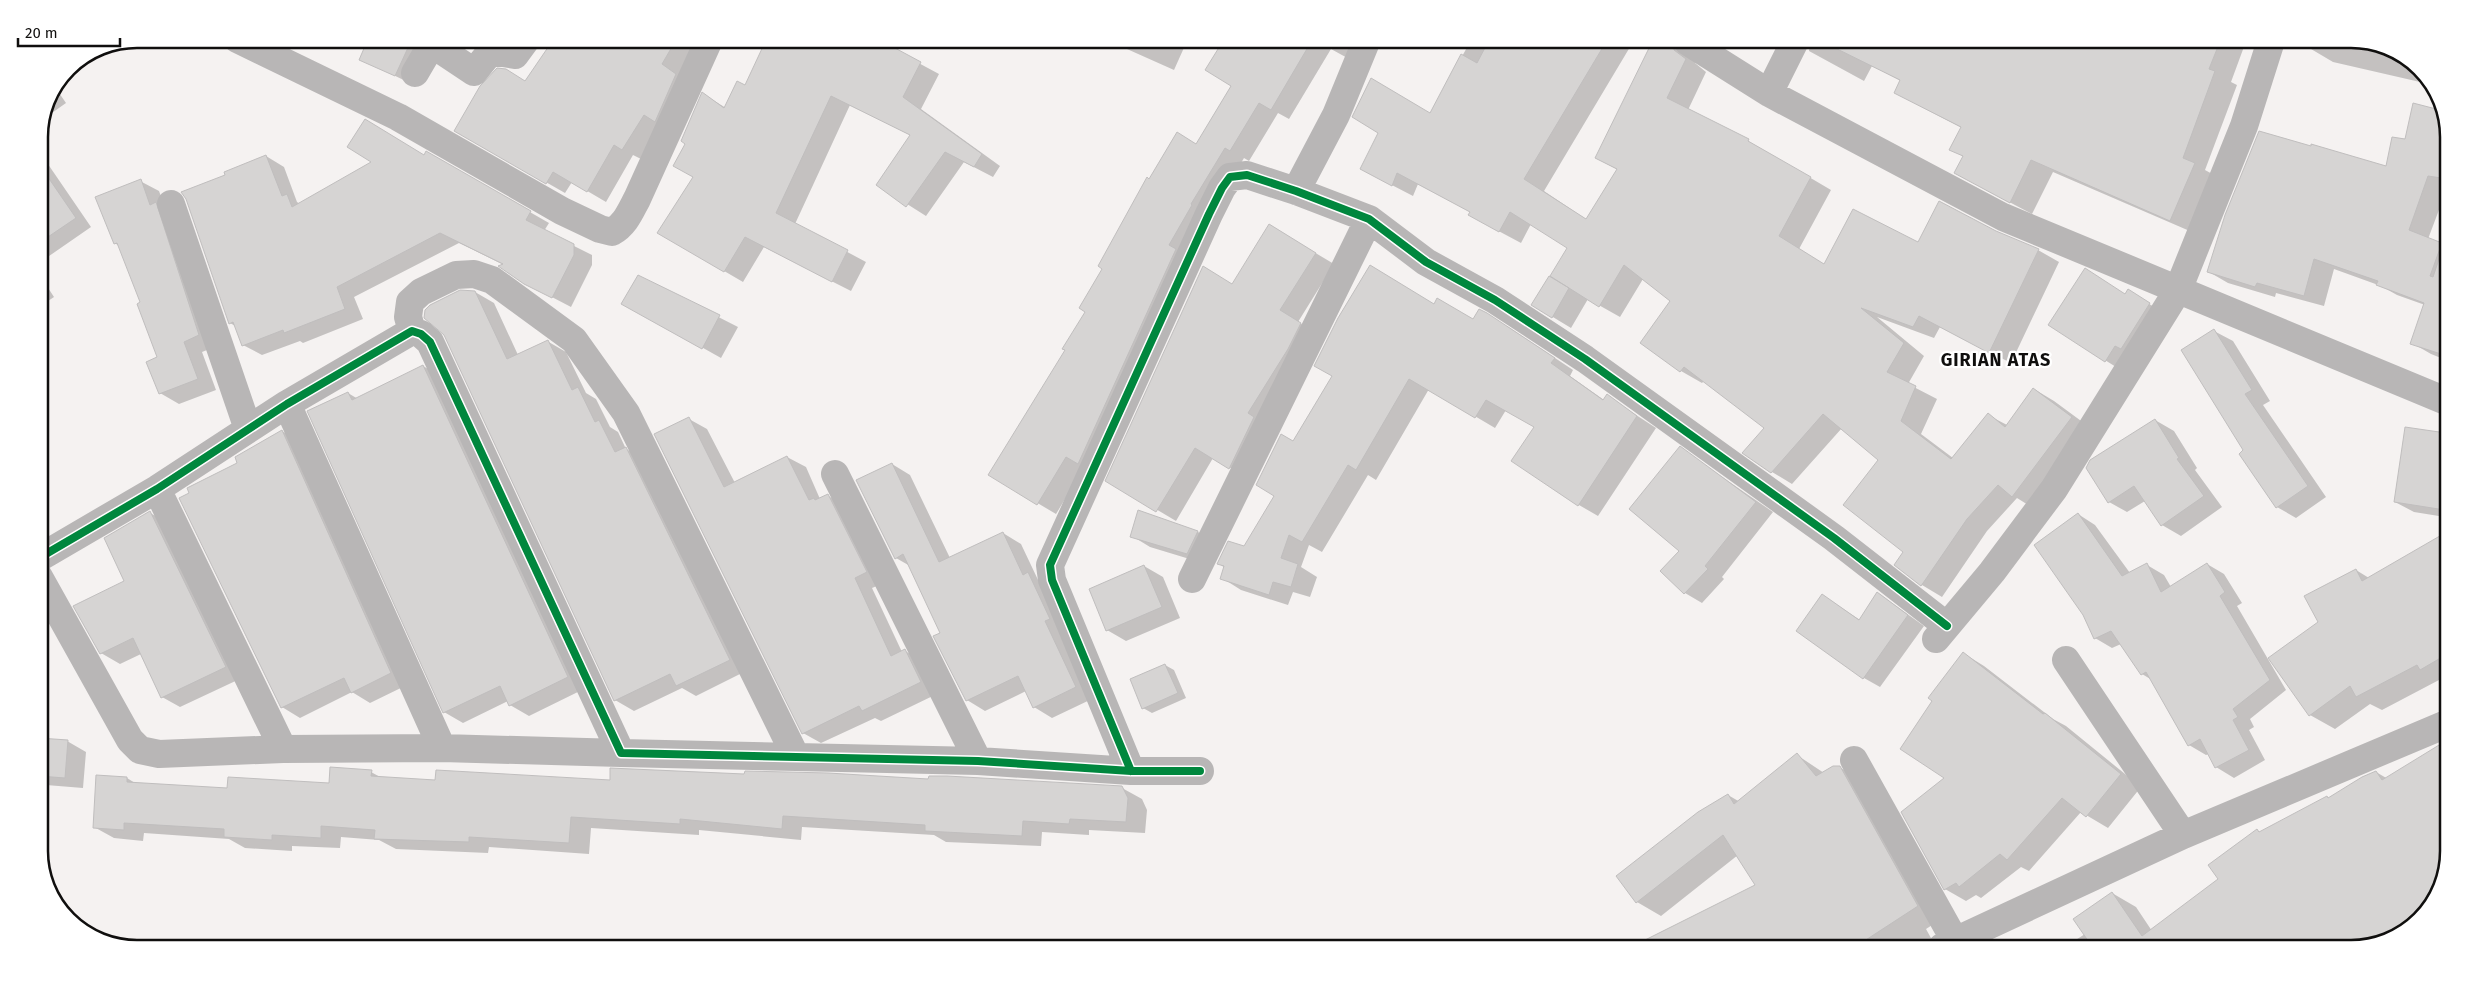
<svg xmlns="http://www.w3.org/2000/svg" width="2487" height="987" font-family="'Fira Sans',sans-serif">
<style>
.shadow{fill:#0003}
.building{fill:#d6d4d3;stroke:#c0bebe}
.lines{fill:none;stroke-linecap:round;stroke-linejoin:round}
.minor{stroke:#b8b6b6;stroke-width:28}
.cycleway-casing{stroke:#fff;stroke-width:11}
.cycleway{stroke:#00873e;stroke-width:8}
.labels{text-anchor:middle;stroke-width:4.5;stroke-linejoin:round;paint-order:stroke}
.district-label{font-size:18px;font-weight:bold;letter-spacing:1px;fill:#100f0e;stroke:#fff}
.rim{fill:none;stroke:#100f0e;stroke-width:2.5}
</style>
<rect width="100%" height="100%" fill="#f5f2f1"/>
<!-- shadow -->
<path class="shadow" d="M369 39H447L414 85 360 59Z
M554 40H570L599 59 611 40H701L641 159 633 155 606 202 572 182 565 193 456 131 526 82Z
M768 40 889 41 887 46 939 74 921 109 1000 166 993 177 964 162 926 216 877 185 912 136 850 105 795 224 866 262 851 291 764 247 743 282 659 233 694 177 686 143 703 94 726 108 746 86Z
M1109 41H1187L1174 70Z
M1224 41 1362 42 1351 60 1331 49 1289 119 1278 113 1249 161 1244 158 1186 256 1085 466 1056 514 990 475 1066 350 1087 311 1104 268 1150 180 1197 145 1232 85Z
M1470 42H1633L1544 191 1587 220 1618 170 1596 158 1654 42H1678L1694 52 1695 63 1706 72 1688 110 1748 141 1831 190 1799 249 1825 265 1919 244 1995 232 2038 250 2059 262 2011 363 1940 327 1934 338 1877 317 1924 356 1908 384 1937 399 1921 434 1953 458 1988 415 2007 425 2034 389 2054 401 2092 429 2033 508 2017 498 1987 531 1942 597 1922 585 1896 565 1905 552 1879 460 1842 428 1792 484 1772 472 1766 428 1704 381 1702 383 1681 371 1641 343 1671 301 1643 279 1620 317 1588 299 1571 328 1533 305 1568 288 1569 248 1531 224 1521 243 1491 227 1471 212 1418 184 1413 196 1361 169 1430 114Z
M1810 43H2058L2085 57 2090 43 2245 44 2231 82 2237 85 2205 170 2216 176 2192 232 2053 172 2032 214 1977 185 1964 157 1951 149 1962 128 1895 93 1901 81 1872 66 1864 81 1809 51Z
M2312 44H2382L2422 73 2420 82 2333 62 2311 49Z
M55 87 66 103 42 120 46 99Z
M2414 105 2441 111 2448 130V186L2428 239 2447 247 2446 360 2431 354 2412 343 2425 305 2397 295 2381 286 2334 269 2324 306 2276 293 2275 297 2228 283 2209 272 2387 168 2406 141Z
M39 129 45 138 39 143Z
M39 151 91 227 39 263Z
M427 153 549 223 544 231 592 255V265L571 307 525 283 504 265 459 243 354 297 363 319 303 343 300 341 262 355 243 345 237 327 230 323 227 176 266 156 284 167 297 202 300 204 425 156Z
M140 181 159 191 217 346 202 352 216 390 179 404 160 393 159 358 142 303 120 247 115 243Z
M1287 236 1334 264 1298 322 1319 334 1248 478 1213 458 1176 521 1107 480 1233 285Z
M39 274 54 297 39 307Z
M638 276 738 327 721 358 623 303Z
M475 292 494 303 518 355 547 341 566 352 586 393 596 399 610 427 618 432 626 449 644 459 748 670 696 696 682 688 634 711 615 700Z
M2126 295 2146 302 2167 315 2124 372 2049 325Z
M1434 305 1473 321 1507 326 1573 370 1570 376 1604 400 1607 396 1656 428 1598 516 1579 505 1536 427 1506 410 1495 428 1429 389 1376 480 1368 475 1322 552 1309 545 1301 567 1317 577 1310 597 1293 592 1288 605 1241 590 1222 578 1225 568 1218 563 1244 547 1276 496 1294 443Z
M2214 331 2233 341 2270 401 2263 405 2326 497 2296 518 2277 507 2245 451Z
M423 366 442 377 586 688 529 716 510 705 508 701 463 723 444 712 348 393 358 399Z
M689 419 707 429 735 483 787 457 806 467 820 499 828 496 846 506 884 583 872 588 902 652 905 651 923 661 939 693 881 721 875 718 821 743 803 733Z
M2155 420 2174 431 2197 468 2195 470 2222 507 2181 536 2162 525 2145 501 2127 512 2109 502Z
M282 431 300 442 409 684 370 703 352 692 300 718 282 707 239 463Z
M2446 435 2445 517 2414 512 2395 502Z
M1680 448 1773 512 1722 577 1724 579 1702 603 1685 593 1680 550Z
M892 464 910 475 950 558 1003 533 1021 544 1094 698 1052 718 1034 707 1026 691 985 711 967 700 942 633 910 566 896 558Z
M1139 512 1198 532 1216 542 1206 564 1150 547 1132 536Z
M150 513 169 523 244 677 180 707 162 697 141 654 120 664 101 653Z
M2078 514 2095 525 2130 573 2147 565 2164 575 2171 587 2207 564 2224 574 2242 603 2237 606 2286 690 2250 719 2254 727 2249 730 2265 760 2234 778 2216 767 2209 754 2206 755 2189 745 2152 680 2142 674 2121 644 2112 648 2095 638Z
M2445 535 2444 683 2439 680 2382 710 2370 704 2335 729 2310 715 2319 623 2356 570 2369 578Z
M1144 566 1163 577 1180 618 1126 641 1107 630Z
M1878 593 1924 626 1880 687 1864 678 1822 595 1860 620Z
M1963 653 1984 666 2053 719 2066 726 2141 787 2108 828 2081 812 2029 871 2021 867 1981 898 1976 895 1966 901 1945 889 1946 778Z
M1165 665 1174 670 1186 698 1152 713 1143 708Z
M39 739 67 741 86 752 83 788 46 785 39 782Z
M1797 755 1824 773 1839 767 1863 780 1940 920 1926 929 1936 947H1632L1757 885 1738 855 1661 916 1637 902 1618 877 1728 795 1740 802Z
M371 772 382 778 437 781H611L1122 788 1142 799 1147 810 1145 833 1089 830V835L1042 832 1041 846 946 842 934 835 802 827 801 840 699 830V835L591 828 589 854 489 847 488 853 396 849 379 840 341 837 340 848 292 846V851L245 848 229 839 144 833 143 841 114 838 94 827 127 778 135 783 228 789 330 784Z
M2376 772 2388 779 2443 882 2405 932 2351 948H2063L2085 934 2112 893 2136 907 2152 931 2220 879 2257 830 2261 833 2327 797 2330 799Z
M127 938 137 943H125Z"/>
<!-- building -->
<path class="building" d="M368 39H412L395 76 359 60Z
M553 40H676L662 64 676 74 655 122 644 115 622 150 614 145 587 192 553 172 546 184 454 131 480 86 497 68 506 69 525 81Z
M766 40H880L921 62 903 97 982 154 974 167 945 152 906 207 876 185 910 135 831 96 776 213 848 250 832 282 745 237 724 272 657 233 693 177 673 166 685 144 681 141 702 92 724 108 737 81 745 85Z
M1223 41 1311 42 1271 110 1259 103 1230 151 1225 148 1191 204 1192 205 1169 245 1176 249 1078 464 1066 457 1037 505 988 475 1065 350 1062 349 1085 312 1079 308 1102 269 1098 266 1147 177 1149 179 1177 132 1196 144 1231 86 1205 70Z
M1488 42H1606L1524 179 1586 219 1617 169 1595 158 1652 42H1673L1674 50 1686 59 1667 98 1749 139 1748 141 1811 177 1779 236 1824 264 1853 209 1918 242 1939 201 1996 231 2039 249 1989 353 1919 316 1913 327 1861 308 1904 343 1887 372 1916 386 1901 421 1951 459 1988 413 2005 427 2033 388 2072 417 2012 497 1998 485 1967 519 1921 586 1894 565 1903 552 1843 505 1878 460 1823 414 1771 473 1742 453 1764 428 1684 367 1680 372 1640 343 1670 301 1624 265 1599 307 1550 276 1567 248 1510 212 1499 232 1468 215 1470 212 1397 173 1392 186 1360 169 1378 133 1352 117 1371 78 1430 113 1461 54 1477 63Z
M1825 43H1943L2219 44 2209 69 2215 71 2183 158 2195 163 2170 221 2031 160 2010 203 1954 173 1963 156 1949 150 1961 127 1894 93 1900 80Z
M2413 103 2440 110 2448 130V179L2428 176 2409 230 2442 243 2430 276 2433 277 2442 250 2447 251V339L2441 354 2410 344 2424 303 2376 285 2378 281 2314 259 2304 296 2257 283 2255 287 2207 272 2225 215 2259 131 2311 146V144L2386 166 2392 137 2405 139Z
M365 119 424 155 426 151 531 211 526 220 574 244V255L552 298 524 284 498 266 503 264 440 233 337 287 345 309 284 333 283 330 242 346 233 322 229 324 186 199 181 192 225 175 224 172 266 155 282 196 287 194 292 207 371 162 347 147Z
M39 164 76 218 39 243Z
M141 179 150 205 156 202 199 335 184 342 198 379 159 394 146 362 157 357 137 304 140 302 117 243 114 244 95 197Z
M1269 224 1316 253 1280 310 1301 323 1288 349 1248 413 1254 417 1229 469 1195 448 1156 512 1105 481 1203 266 1232 284Z
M1370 265 1434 304 1437 298 1473 319 1479 309 1487 313 1555 358 1551 363 1603 400 1607 394 1637 416 1578 506 1511 461 1534 427 1486 400 1475 418 1409 379 1356 470 1348 465 1302 542 1289 535 1281 558 1298 564 1291 587 1273 582 1269 595 1220 579 1224 566 1217 564 1228 541 1244 546 1274 496 1256 485 1281 434 1293 441 1332 376 1314 366 1338 318Z
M2085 268 2125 294 2128 289 2150 303 2121 349 2115 346 2105 362 2048 325Z
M638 275 720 315 702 349 621 304Z
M1549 276 1569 288 1552 318 1531 305Z
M460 290 475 291 507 359 548 340 572 390 578 387 595 422 599 420 615 452 626 447 730 660 676 686 670 674 614 701 444 335 424 318 425 310 430 305Z
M2214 329 2252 390 2245 394 2308 486 2276 508 2239 454 2243 450 2181 350Z
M423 365 568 677 509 706 500 686 443 713 307 411 348 392 352 400Z
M689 417 724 487 787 456 809 500 814 498 815 500 828 494 867 572 855 578 891 656 905 649 921 682 862 711 859 706 802 734 654 434Z
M2155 419 2179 458 2177 459 2204 496 2161 526 2134 486 2108 503 2086 468 2090 460Z
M2405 427 2446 433 2445 510 2394 502Z
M282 430 391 673 351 693 344 678 281 708 179 498 189 493 187 488 237 463 235 457Z
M1680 446 1756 502 1705 566 1708 569 1684 594 1660 571 1679 551 1629 509Z
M892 463 939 562 1003 532 1023 575 1028 572 1050 619 1045 621 1076 687 1033 708 1018 676 966 701 933 636 940 633 903 554 895 559 856 480Z
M1138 510 1198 531 1187 554 1130 537Z
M150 511 226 667 161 698 133 638 100 654 73 606 124 581 104 538Z
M2078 513 2122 576 2147 563 2161 592 2207 563 2225 592 2220 596 2270 680 2233 709 2238 717 2233 720 2249 750 2215 768 2200 739 2188 746 2146 672 2141 675 2111 631 2094 639 2083 615 2034 545Z
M2445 533 2444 656 2420 670 2417 665 2356 697 2350 686 2309 716 2268 658 2318 622 2304 596 2356 569 2362 581Z
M1144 565 1162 607 1106 631 1089 589Z
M1877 592 1908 615 1863 679 1796 631 1822 594 1859 620Z
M1963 652 2043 714 2045 713 2121 774 2086 817 2062 798 2007 860 2000 854 1959 887 1956 883 1944 890 1901 812 1944 778 1900 749 1932 701 1928 698Z
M1165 664 1178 693 1142 709 1130 679Z
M39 738 68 740 65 778 39 776Z
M2444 742 2443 882 2414 919 2372 942 2351 948H2093L2073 919 2112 892 2142 936 2218 879 2208 865 2257 829 2259 832 2327 796 2328 798 2362 777 2376 771 2382 780Z
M1797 753 1816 776 1833 766H1840L1918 906 1855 947H1631L1755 885 1723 835 1636 903 1616 876 1698 812 1728 794 1734 804Z
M330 767 372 770 371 776 435 780 436 770 610 780V768L744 774 745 771 828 773 928 779 929 776H947L1122 786 1128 798 1126 822 1070 819 1069 824 1023 821 1022 836 925 831V825L783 816 782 829 680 819V824L571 817 569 843 469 837V842L374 839 375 830 321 826V838L272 835V840L224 837V829L124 823V830L93 828 96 775 127 777V782L227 788 228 777 329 783Z"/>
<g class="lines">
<!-- minor -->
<path class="minor" d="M237 39 398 117 562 211 600 229 612 232C625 225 630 212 637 199L709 40
M1688 42 1769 93 2003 217 2446 401
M415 73 432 44 474 72 491 51 515 55 526 40
M1769 93 1794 43
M1296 191 1336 115 1366 42
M171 204 248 429
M412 331 408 317 410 302 421 292 456 275 474 274 492 280 574 340 626 413 795 755
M287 404 442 748
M835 474 978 761
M157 489 283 749
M39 558 157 489 287 404 412 331 421 334 430 342 621 753 978 761 1131 771H1200
M39 577 130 740 140 750 159 754 283 749 442 748 621 753
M1192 579 1369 219
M1936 639 1992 572 2054 489 2178 290 2244 126 2270 44
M2066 660 2183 835
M1854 760 1955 941
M1131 771 1052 580 1050 565 1209 214 1222 188 1230 177 1247 175 1296 191 1369 219 1426 262 1495 300 1585 359 1834 538 1947 626
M1942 947 2183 835 2444 725"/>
<!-- cycleway casing -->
<g class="cycleway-casing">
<path id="cycleway" d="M39 558 157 489 287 404 412 331 421 334 430 342 621 753 978 761 1131 771H1200
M1131 771 1052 580 1050 565 1209 214 1222 188 1230 177 1247 175 1296 191 1369 219 1426 262 1495 300 1585 359 1834 538 1947 626"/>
</g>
<!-- cycleway -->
<use href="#cycleway" class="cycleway"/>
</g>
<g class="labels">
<!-- district labels -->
<g class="district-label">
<text x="1996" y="366">GIRIAN ATAS</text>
</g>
</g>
<!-- crop -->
<path d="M0 0H2487V987H0ZM137 48H2351A89 89 0 0 1 2440 137V851A89 89 0 0 1 2351 940H137A89 89 0 0 1 48 851V137A89 89 0 0 1 137 48Z" fill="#fff" fill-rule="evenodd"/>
<path class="rim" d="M137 48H2351A89 89 0 0 1 2440 137V851A89 89 0 0 1 2351 940H137A89 89 0 0 1 48 851V137A89 89 0 0 1 137 48Z"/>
<!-- scale -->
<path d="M18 38v8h102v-8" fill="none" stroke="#100f0e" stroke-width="2.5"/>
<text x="25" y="38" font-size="15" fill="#100f0e" stroke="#ffffff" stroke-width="4" paint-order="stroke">20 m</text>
</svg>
